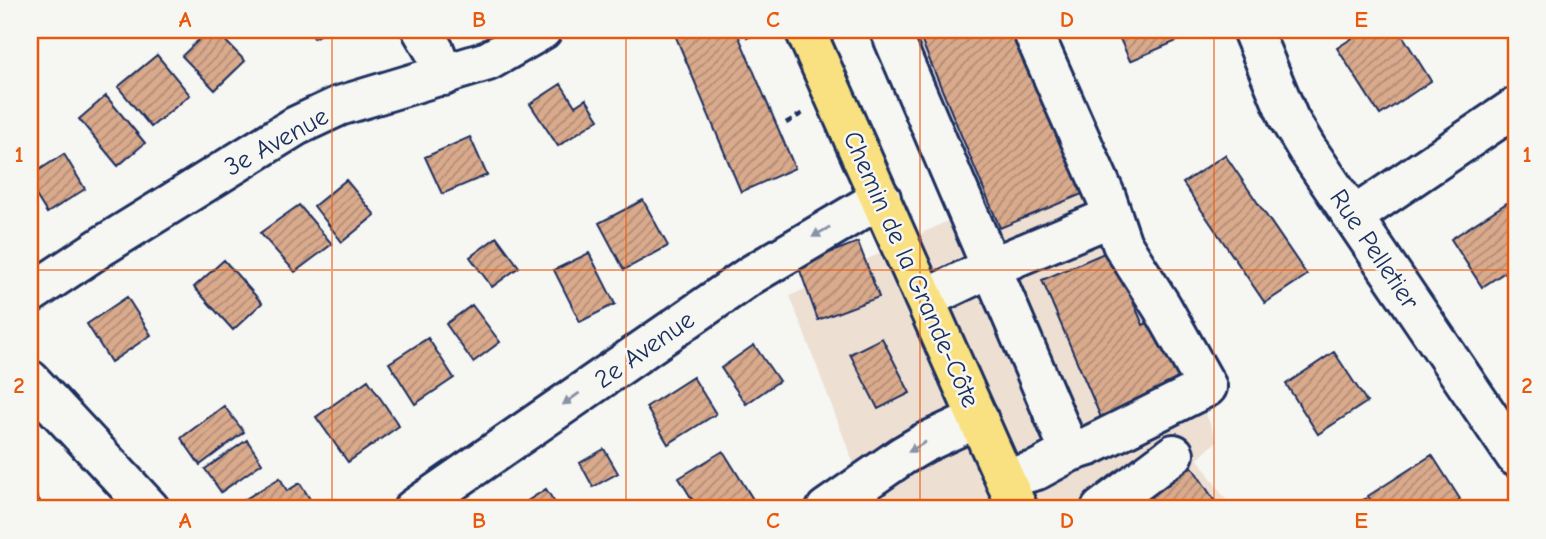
<svg xmlns="http://www.w3.org/2000/svg" width="1546" height="539" font-family="'Comic Neue',sans-serif">
<style>
.built{fill:#eedfd3}
.building{fill:url(#building-hatch);stroke:#1b2f5e;stroke-width:2}
.lines{fill:none;stroke-linecap:round;stroke-linejoin:round}
.minor-casing{stroke:#1b2f5e;stroke-width:44}
.major-casing{stroke:#1b2f5e;stroke-width:44}
.path{stroke:#1b2f5e;stroke-width:4.5;stroke-dasharray:7 5;stroke-linecap:butt}
.minor{stroke:#f6f6f2;stroke-width:38}
.major{stroke:#f9e181;stroke-width:38}
.oneway{fill:#8892a8}
.grid{fill:none;stroke:#e8590c;stroke-width:2;stroke-opacity:0.55}
.labels{text-anchor:middle;stroke-width:5;stroke-linejoin:round;paint-order:stroke}
.street-label{font-size:26px;fill:#1b2f5e;stroke:#f6f6f2}
.neatline{fill:none;stroke:#e8590c;stroke-width:2.5}
.grid-label{font-size:23px;text-anchor:middle;font-weight:bold;fill:#e8590c}
</style>
<defs>
<pattern id="building-hatch" width="6" height="6" patternUnits="userSpaceOnUse" patternTransform="scale(1.75)"><rect width="6" height="6" fill="#daaa8c"/><path d="M-1 1l2-2M0 6l6-6M5 7l2-2" fill="none" stroke="#b08b76"/></pattern>
</defs>
<rect width="100%" height="100%" fill="#f6f6f2"/>
<filter id="ink" filterUnits="userSpaceOnUse"><feTurbulence type="fractalNoise" baseFrequency=".0143" numOctaves="2"/><feDisplacementMap in="SourceGraphic" scale="14" xChannelSelector="R" yChannelSelector="G"/><feConvolveMatrix kernelMatrix="1 2 1 2 8 2 1 2 1" color-interpolation-filters="sRGB"/></filter>
<g filter="url(#ink)">
<!-- built -->
<path class="built" d="M869 30H1049L1217 441 1198 459 1232 509H871L790 296 954 218Z"/>
<!-- building -->
<path class="building" d="M209 30H215L245 61 215 90 182 56Z
M309 30H328L314 38Z
M673 30H736L795 168 741 192Z
M917 30H1020L1087 192 1000 228Z
M1116 30H1174L1179 40 1130 61Z
M1365 30H1399L1431 81 1380 115 1337 48Z
M157 55 190 95 151 127 118 87Z
M561 84 575 106 586 99 599 119 558 146 530 104Z
M106 96 145 143 118 166 79 119Z
M470 137 487 175 442 194 425 157Z
M64 154 85 189 47 213 30 186V176Z
M1225 155 1307 275 1265 303 1183 183Z
M346 180 375 215 342 242 314 206Z
M643 200 668 246 624 270 599 223Z
M1510 201 1516 211V265L1482 287 1451 239Z
M299 205 332 244 295 272 260 233Z
M497 237 519 267 492 287 470 257Z
M858 242 879 297 818 320 798 265Z
M1111 250 1143 325 1159 318 1187 383 1102 420 1042 280Z
M589 253 615 304 580 322 554 270Z
M224 260 262 303 233 330 194 287Z
M127 297 151 335 111 362 87 324Z
M472 305 500 342 473 362 446 324Z
M428 338 454 378 415 404 389 363Z
M882 338 910 393 878 409 850 354Z
M754 345 779 381 746 404 721 368Z
M1334 352 1367 402 1318 434 1286 384Z
M693 377 716 414 668 444 646 407Z
M368 380 399 426 348 462 316 417Z
M224 406 244 432 200 465 181 438Z
M247 440 262 463 221 492 205 469Z
M604 449 618 473 593 487 580 463Z
M723 451 754 501 740 509H698L679 478Z
M1432 455 1460 499 1445 509H1376L1368 496Z
M1187 459 1220 509H1123Z
M280 478 287 491 300 483 316 509H236L234 506Z
M30 487 40 501 30 508Z
M546 489 559 509H515Z
M1366 498 1374 509H1349Z"/>
<g class="lines">
<!-- minor casing -->
<g class="minor-casing">
<path id="minor" d="M422 30 435 52 444 76
M890 30 1070 452 1037 470 1005 479
M1032 30 1106 197 1122 244 1162 307 1207 387 1089 446 1070 452
M1252 30 1289 119 1307 149 1516 457
M1353 217 1516 107
M30 294 104 245 296 126 339 106 488 61 542 30
M925 299 992 267 1111 217
M30 380 150 509
M413 509 751 275 881 198
M826 509 902 456 924 443 978 418
M1101 509 1174 454"/>
</g>
<!-- major casing -->
<g class="major-casing">
<path id="major" d="M805 30 1018 509"/>
</g>
<!-- path -->
<path class="path" d="M746 37 763 30
M786 123 803 113
M1507 509 1516 503"/>
<!-- minor -->
<use href="#minor" class="minor"/>
<!-- major -->
<use href="#major" class="major"/>
</g>
<!-- one-way arrows -->
<defs><path id="oneway-solid" d="M-6-.8H1V-3.2L6.5 0L1 3.2V.8H-6Z" transform="scale(1.75)"/></defs>
<g class="oneway">
<use href="#oneway-solid" transform="translate(821 232) rotate(150)"/>
<use href="#oneway-solid" transform="translate(571 399) rotate(145)"/>
<use href="#oneway-solid" transform="translate(917 447) rotate(150)"/>
</g>
</g>
<!-- grid -->
<path class="grid" d="M332 30V509M626 30V509M920 30V509M1214 30V509M30 270H1516"/>
<g class="labels">
<!-- street labels -->
<g class="street-label">
<text transform="translate(276 141) rotate(-29)" y="9">3e Avenue</text>
<text transform="translate(1375 249) rotate(56)" y="9">Rue Pelletier</text>
<text transform="translate(912 269) rotate(66)" y="9">Chemin de la Grande-Côte</text>
<text transform="translate(644 349) rotate(-35)" y="9">2e Avenue</text>
</g>
</g>
<!-- margin -->
<rect width="1546" height="539" fill="none" stroke="#f6f6f2" stroke-width="77"/>
<rect x="38" y="38" width="1470" height="462" class="neatline"/>
<g class="grid-label">
<text x="185" y="27">A</text>
<text x="479" y="27">B</text>
<text x="773" y="27">C</text>
<text x="1067" y="27">D</text>
<text x="1361" y="27">E</text>
<text x="19" y="162">1</text>
<text x="1527" y="162">1</text>
<text x="19" y="393">2</text>
<text x="1527" y="393">2</text>
<text x="185" y="528">A</text>
<text x="479" y="528">B</text>
<text x="773" y="528">C</text>
<text x="1067" y="528">D</text>
<text x="1361" y="528">E</text>
</g>
</svg>
